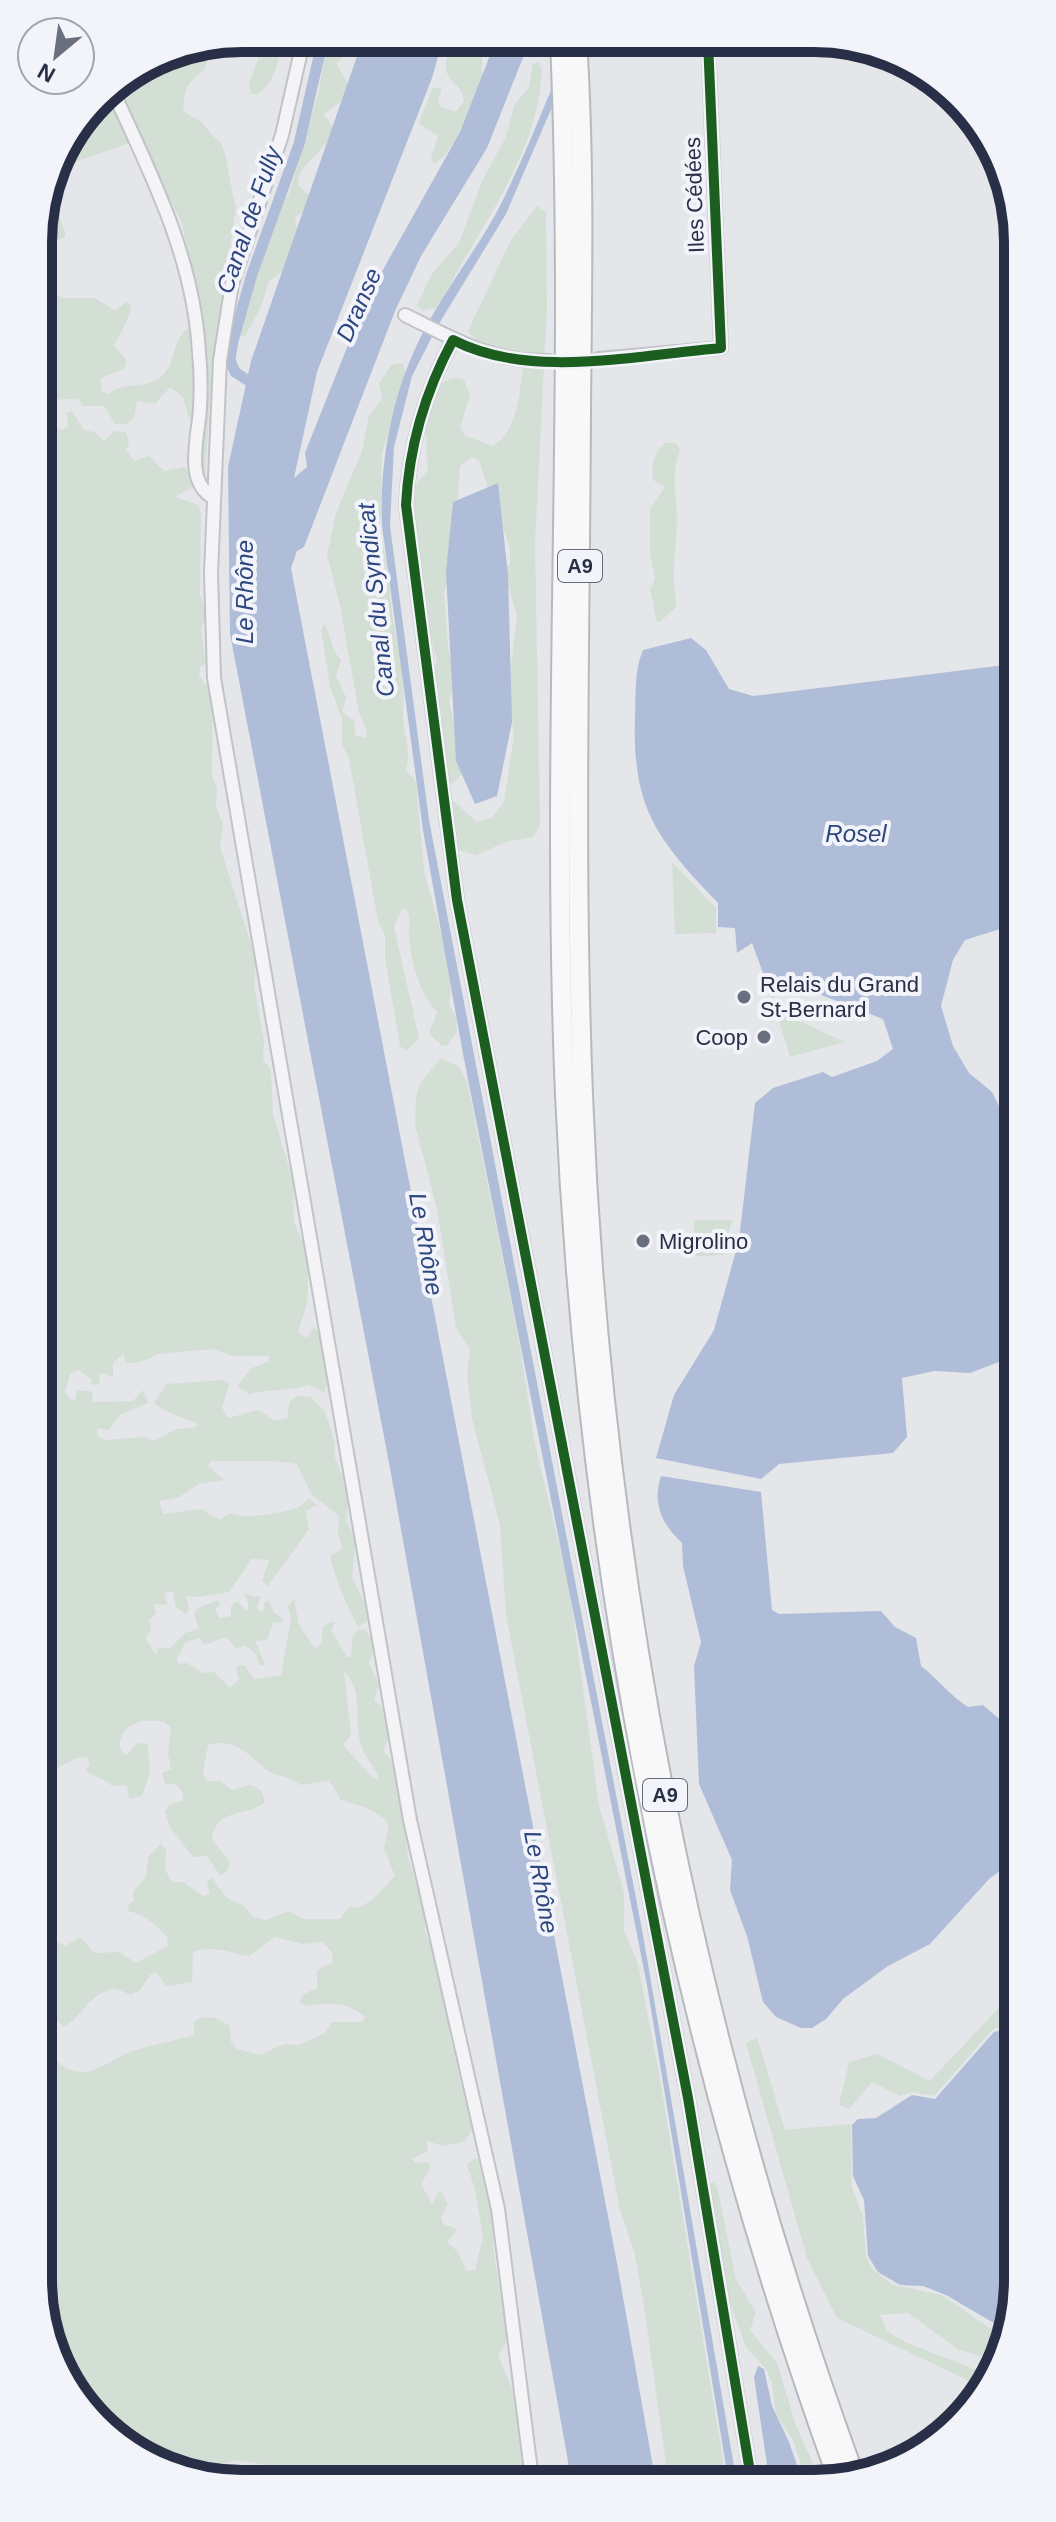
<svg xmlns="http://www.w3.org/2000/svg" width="1056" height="2522" font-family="Helvetica,sans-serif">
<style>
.green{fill:#d3ded4;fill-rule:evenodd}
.water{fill:#b0bdd8}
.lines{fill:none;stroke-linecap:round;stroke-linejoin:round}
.canal{stroke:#b0bdd8;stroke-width:11}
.minor-casing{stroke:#c1c3c8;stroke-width:16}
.highway-casing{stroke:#b6b9bf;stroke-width:22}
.minor{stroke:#f4f4f7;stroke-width:12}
.highway{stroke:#f8f8f8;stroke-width:18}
.cycleway-casing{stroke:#f2f4f9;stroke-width:15}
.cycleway{stroke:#1b5e20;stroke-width:10}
.poi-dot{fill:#6a6f7f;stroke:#f2f4f9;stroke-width:3}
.labels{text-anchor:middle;stroke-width:8;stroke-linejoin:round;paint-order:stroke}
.shield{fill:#f2f4f9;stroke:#656a7c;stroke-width:2}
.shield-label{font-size:20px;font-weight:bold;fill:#282f46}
.street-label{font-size:22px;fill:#282f46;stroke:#f2f4f9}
.poi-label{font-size:22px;fill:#282f46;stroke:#f2f4f9;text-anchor:start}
.water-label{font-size:24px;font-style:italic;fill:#2d467f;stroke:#f2f4f9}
.rim{fill:none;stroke:#282f46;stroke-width:10}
</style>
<rect width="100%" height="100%" fill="#e4e6ea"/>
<!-- green -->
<path class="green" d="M266 38H283C276 64 279 76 258 94H251L249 83Z
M327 39H353L350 51 336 63 350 88 347 96 324 114 334 128C329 147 308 158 298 177L299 186 314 199 311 207 295 217 299 243 291 265 268 282 261 307 245 336 240 337 237 326 274 210 289 194 319 91Z
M452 39 486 40C479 57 484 72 481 90 479 108 450 156 434 164L431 157 438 136 419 123 433 87 442 89 438 101 441 107 456 112 464 101C463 85 451 85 447 73 443 64 450 49 452 39Z
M203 46C215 77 195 68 186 90 184 95 184 103 183 109 189 116 193 117 200 121 208 127 209 136 220 141 230 163 229 185 236 207L212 373 205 473 200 465 204 363 199 305 181 221 125 112 121 81 165 53Z
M537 62 542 69C539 139 501 196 467 255 456 272 448 291 436 308L422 311 417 305 432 274 459 243 483 179 505 139 515 104 529 87 533 64Z
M108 89 132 142 78 161 66 171 62 193 47 198 59 152Z
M45 206H56L66 236 43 248 39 266 38 229Z
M537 206 546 212 547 308 535 543 540 825 533 837 506 842 476 855 444 846 441 819 447 802 452 800 477 822 492 818 504 802 514 736 508 691 517 616 510 590 500 573 510 564V548L479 461 473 457 460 466 453 566 444 592 448 648 458 683 449 700 464 772 452 784 447 781 441 740 442 713 432 678 437 661 420 591 403 542 414 487 428 470C425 442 430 432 420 404 432 393 447 372 464 380L470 396 460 427 464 435 492 446C521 430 519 385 525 357 508 346 480 350 468 331L511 240Z
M39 285 63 298H95L115 311 126 302 131 305C131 314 119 337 114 345L126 360 124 369 101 378V391L109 394C125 380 143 391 161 377 177 364 171 340 188 328L192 333 198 415 190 421 183 397 170 387 155 404 137 401 134 418 126 424H115L104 406H82L78 399 39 400Z
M402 363 407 374 382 453 381 517 377 528C391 561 388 596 395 630 401 658 405 687 403 715 403 735 412 749 406 770L416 782 424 871 447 955 451 989 449 1005 456 1017 457 1032 447 1046H442L429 1033 437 1012C420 994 410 961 409 935 408 925 412 920 407 910L402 909 394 927 419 1038 407 1051 400 1046 385 958V936L378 921 349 759 342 744V719L330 686 321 629 325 624 335 652 341 660 336 676 346 697 342 712 355 722V735L365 738 367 730 359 713 340 605 327 555 336 513 362 451 369 415 382 399 379 384 391 365Z
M72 411 84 430 94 432 104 441 115 431 126 432 129 444 126 450 134 461 149 456 164 471 184 467 195 477 192 487 175 497 198 505 201 513 200 594 206 615 201 629 206 663 200 667 199 676 208 687 213 699 212 776 217 789 216 806 223 825 220 847 256 960 254 985 264 1041 263 1060 271 1069 273 1115 293 1181 294 1223 309 1253 307 1303 298 1332 307 1338 314 1327 323 1336 324 1368 329 1380 324 1392 308 1385C288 1392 269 1388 249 1394L237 1386 252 1368 268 1362 269 1356H233L212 1349 157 1354C150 1360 134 1364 125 1363L124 1353 113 1363V1378L103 1373 99 1375 100 1384 91 1385 92 1380 79 1370 70 1374 65 1392 71 1400 76 1399 77 1390 93 1392 92 1402 133 1401 143 1390 148 1403 119 1415 109 1430 97 1428V1435L105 1440 147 1437 153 1441 177 1429 194 1428 198 1424C185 1417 166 1414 154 1403L166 1384 224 1380 229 1384 222 1408 228 1418 258 1410 274 1420 287 1419 290 1402 296 1396 311 1397 325 1412 334 1440 335 1458 349 1491 346 1522 356 1538 352 1577 366 1606 367 1622 358 1626C352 1619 329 1563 331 1555L343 1549 338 1534 339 1516 311 1494 297 1464C273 1459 236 1462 211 1461L208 1466 224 1480 199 1484 179 1497 159 1501 163 1514 201 1509 220 1520 231 1513C242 1520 280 1513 294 1509 299 1508 304 1502 309 1499L317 1505 306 1511 309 1529 268 1586 262 1581 269 1560 252 1559 229 1592 199 1597 186 1596 189 1610 186 1614 176 1607 173 1591 164 1593 167 1605 154 1604 156 1613 149 1620 151 1631 145 1638 157 1656V1647L169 1649 185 1633 199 1629 194 1614 198 1608 218 1600 220 1604 215 1609 219 1618 231 1616V1606L237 1601 247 1612 249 1607 245 1593 253 1597 261 1596 257 1607 260 1612 265 1610 264 1603 269 1601 275 1614 282 1617 283 1622 273 1623 267 1640 255 1641 265 1665H259L257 1655 245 1645 237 1649 226 1637 204 1645 199 1638 185 1643 177 1659 179 1664 187 1663 203 1673 214 1672 230 1688 239 1679 236 1669 239 1665 245 1666 254 1679 281 1675 291 1618 288 1606 294 1599 299 1625 315 1649 322 1642V1628L330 1622 335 1623 331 1630 347 1657H351L353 1635 360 1629 366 1630 376 1647 369 1663 379 1685 374 1700 387 1712 388 1740 383 1751 392 1760 400 1784 408 1857 424 1909 425 1932 444 1977 450 2036 472 2130 465 2141 443 2146 427 2141 428 2151 412 2159 416 2163 428 2162 431 2167 421 2184 432 2204 440 2190 448 2204 441 2217 443 2224 457 2229 447 2242 457 2251 467 2271 475 2270 483 2236 475 2189 467 2165 473 2159H478L495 2226 493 2246 506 2332V2343L498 2355 515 2395 524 2465 519 2479 277 2480 272 2466 237 2460 211 2467 203 2480 98 2424 45 2332 44 2061 54 2058C82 2089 107 2060 133 2051 153 2044 175 2041 195 2035L193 2022C208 2013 216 2018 230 2026L231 2042 237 2049 260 2055 284 2044 300 2045 325 2033 332 2022H362L365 2017C346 2001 330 2002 307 2006L299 2002 302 1995 317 1988V1970L333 1962 332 1952 322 1942 302 1944 275 1937 249 1956C231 1954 210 1943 193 1953L192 1982 166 1986 157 1973 151 1974 139 1991 131 1995 115 1988C86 1996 84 2015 64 2027L55 2018 44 2022V1922L56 1941 65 1946 80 1937 94 1953 119 1952 136 1963 168 1946 167 1937C156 1925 144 1914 128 1911L129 1903 134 1901 133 1891 146 1877 148 1857 161 1844 166 1850C167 1864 161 1870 174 1882H183L203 1896 210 1894 207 1881 212 1878 227 1898 244 1906 253 1917 266 1920 288 1911 304 1919H340L350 1906 358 1908 372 1900 395 1876 384 1848 389 1827 385 1819 367 1808 341 1800 329 1780 301 1785C291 1777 272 1774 268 1771 250 1756 234 1736 208 1745L203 1772 206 1781H220L232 1790 251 1785 261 1790 265 1802C246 1819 216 1805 212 1840L230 1862 226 1872 220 1875 207 1856 193 1857 170 1827 165 1812 170 1804 183 1801V1793L175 1783 166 1785 162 1773 171 1769 168 1753 171 1728 165 1722C143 1719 124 1720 119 1746L126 1756 138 1742 148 1745 150 1773 142 1796 129 1799 127 1785 112 1786C104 1778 94 1777 85 1770L90 1764 87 1757 76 1758 43 1776 39 415 61 430 68 427 67 413ZM344 1671C364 1691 354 1716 360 1742 363 1757 376 1766 379 1780L373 1778 343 1745 351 1735Z
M665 443H676L680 450C671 474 676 494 677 518 677 548 670 576 677 606L660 622H657L650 589 655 579 650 552V509L665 487 653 480C652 464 652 454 665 443Z
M672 862 716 908V933L675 934Z
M781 1013 845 1042 790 1057 777 1014Z
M441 1058 459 1067 467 1081 518 1335 535 1444 569 1586 599 1805 624 1893V1930L638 1964 659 2073 726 2478H668L643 2299 634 2251 620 2210 506 1615 500 1525 472 1418 467 1374 470 1350 456 1327 437 1209 415 1125 416 1098 420 1084Z
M694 1220H732L723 1255 695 1256Z
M1017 1996V2023L993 2029 934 2096 912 2092 900 2096 872 2082 849 2109 839 2105 849 2062 877 2054 930 2081 1009 1997Z
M757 2038 785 2130 851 2124 852 2187 863 2217 866 2256 873 2270 893 2285 942 2295 1001 2336 993 2359 959 2350 908 2313 880 2315 887 2331 905 2342 987 2374 982 2387 837 2318 807 2258 746 2043Z
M713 2182 717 2186 736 2280 756 2312 750 2330 777 2363 795 2423 819 2477H805L794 2442 776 2414 772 2383 766 2369 746 2347 724 2286 707 2186Z"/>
<!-- water -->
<path class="water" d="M363 39H443L432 78 317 372 294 478 307 467 305 453 365 302 460 132 496 40H530L487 148 421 256 395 311 304 547 297 551 291 568 617 2263 655 2478H571L390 1468 230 634 228 467 251 361Z
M572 40H581L506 214 437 327 412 376 394 447 390 526 429 820 643 1935 736 2478H728L647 1985 463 1054 423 830 382 526C379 454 395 379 432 316 454 277 482 242 502 202 528 149 549 94 572 40Z
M498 483 508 575 512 722 497 796 475 804 456 761 446 572 453 502Z
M691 638 706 650 729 689 753 696 1013 664V925L965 940 953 960 941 1006 953 1046 969 1073 992 1092 1014 1136 1015 1342 1009 1358 970 1373 934 1371 902 1378 907 1437 893 1453 779 1464 761 1479 656 1458 674 1395 714 1330 739 1240 755 1103 773 1088 823 1072 832 1077 877 1061 893 1049 883 1019 798 986 772 997 752 943 737 953 735 928 718 927V903C657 839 632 809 635 717 636 694 634 671 643 650Z
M661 1476 761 1492 772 1610 779 1614 881 1611 895 1627 916 1638 921 1666C938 1679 950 1696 968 1707L983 1705 1016 1733V1860L990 1878 930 1944 888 1966 843 1999 826 2019 812 2028H801L776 2017 763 2002 747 1936 730 1890 732 1860 699 1784 694 1666 701 1642 683 1566 682 1543C662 1524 652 1504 661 1476Z
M1017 2027 1018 2293 1004 2329 946 2295 923 2286 900 2285 878 2272 868 2256 864 2200 853 2176 852 2125 858 2119 876 2118 912 2095 935 2099 994 2032Z
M758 2366 764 2369 772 2406 789 2442 801 2477 769 2478 754 2377Z"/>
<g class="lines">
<!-- canal -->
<path class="canal" d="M258 387 235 372 230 360 233 341 252 274 299 144 323 39"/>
<!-- minor casing -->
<g class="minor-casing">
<path id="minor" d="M304 38 282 135 232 284 220 360 211 573 214 678 410 1820 498 2209 532 2479
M111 87C150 172 194 257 199 353 201 371 201 390 200 408 199 434 183 482 214 498
M405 315C454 339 493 363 549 361
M453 340C425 392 409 445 406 505L457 900 688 2098 751 2478
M599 359 721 348 708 41"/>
</g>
<!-- highway casing -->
<g class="highway-casing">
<path id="highway" d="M560 40C575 391 550 743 565 1095 586 1568 676 2032 837 2477
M577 40C585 164 582 288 581 412 580 640 574 868 583 1095 601 1566 693 2034 855 2477"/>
</g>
<!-- minor -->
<use href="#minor" class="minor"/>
<!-- highway -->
<use href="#highway" class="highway"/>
<!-- cycleway casing -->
<g class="cycleway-casing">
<path id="cycleway" d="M708 41 721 348C636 355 530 380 453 340 425 392 409 445 406 505L457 900 688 2098 751 2478"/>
</g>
<!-- cycleway -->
<use href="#cycleway" class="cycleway"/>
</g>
<!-- markers -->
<g class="poi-dot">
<circle cx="744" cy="997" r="8"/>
<circle cx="764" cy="1037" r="8"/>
<circle cx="643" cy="1241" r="8"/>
</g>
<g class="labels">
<!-- shield labels -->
<g class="shield">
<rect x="558" y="550" width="44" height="32" rx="6"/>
<rect x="643" y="1779" width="44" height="32" rx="6"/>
</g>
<g class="shield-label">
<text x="580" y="573">A9</text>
<text x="665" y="1802">A9</text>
</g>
<!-- street labels -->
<g class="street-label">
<text transform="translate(694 195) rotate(-92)" y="8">Iles Cédées</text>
</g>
<!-- poi labels -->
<g class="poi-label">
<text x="760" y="992">Relais du Grand<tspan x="760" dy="25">St-Bernard</tspan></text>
<text x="748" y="1045" text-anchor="end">Coop</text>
<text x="659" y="1249">Migrolino</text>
</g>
<!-- water labels -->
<g class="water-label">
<text transform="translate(249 220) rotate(-71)" y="8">Canal de Fully</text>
<text transform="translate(359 305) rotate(-66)" y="8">Dranse</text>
<text transform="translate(245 592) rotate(-90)" y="8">Le Rhône</text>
<text transform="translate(376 600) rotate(-96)" y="8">Canal du Syndicat</text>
<text x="856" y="842">Rosel</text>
<text transform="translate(426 1244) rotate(80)" y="8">Le Rhône</text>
<text transform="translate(541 1882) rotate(80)" y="8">Le Rhône</text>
</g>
</g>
<!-- crop -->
<path d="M0 0H1056V2522H0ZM242 52H814A190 190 0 0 1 1004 242V2280A190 190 0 0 1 814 2470H242A190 190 0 0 1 52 2280V242A190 190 0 0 1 242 52Z" fill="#f2f4f9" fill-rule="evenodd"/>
<path class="rim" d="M242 52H814A190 190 0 0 1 1004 242V2280A190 190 0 0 1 814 2470H242A190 190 0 0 1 52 2280V242A190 190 0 0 1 242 52Z"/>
<!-- north arrow -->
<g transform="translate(56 56) rotate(209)"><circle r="38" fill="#f2f4f9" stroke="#a1a5b1" stroke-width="2"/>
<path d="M0-6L14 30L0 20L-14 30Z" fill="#6a6f7f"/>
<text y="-12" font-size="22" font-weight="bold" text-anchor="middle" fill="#282f46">N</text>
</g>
</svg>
